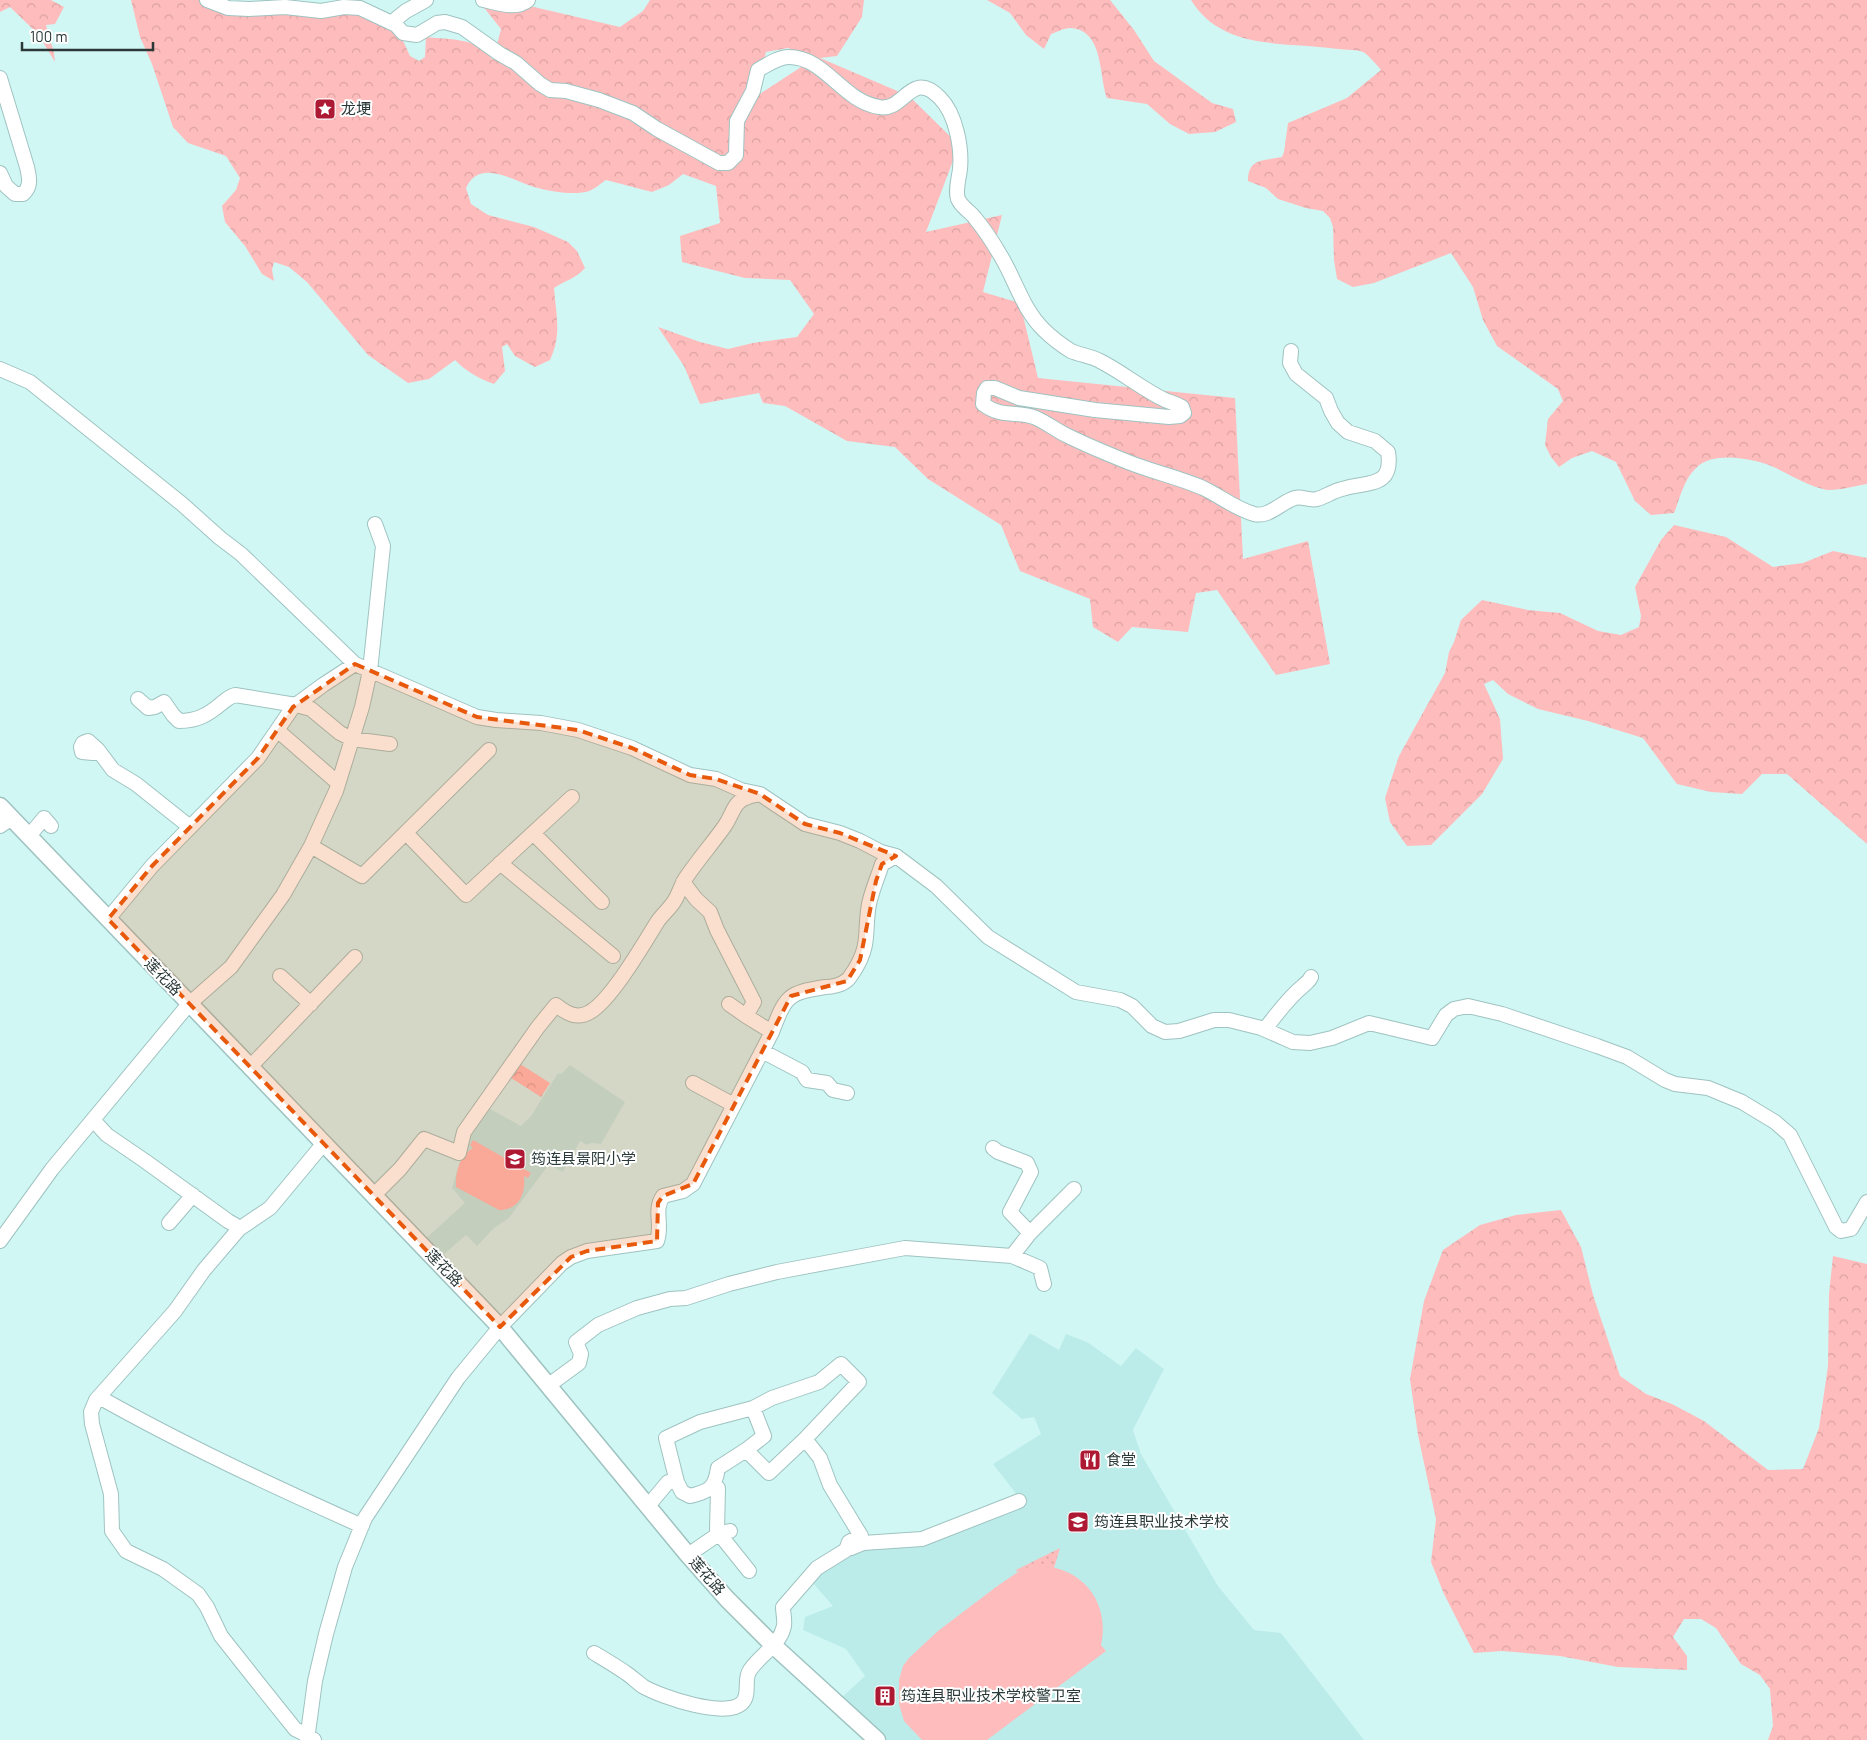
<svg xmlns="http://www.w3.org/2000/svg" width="1867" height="1740" font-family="Barlow,'Noto Sans SC',sans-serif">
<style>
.built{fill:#bcecea}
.grass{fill:url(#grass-dots)}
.forest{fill:url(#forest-crowns);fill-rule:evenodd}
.pitch{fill:#ffbcbc}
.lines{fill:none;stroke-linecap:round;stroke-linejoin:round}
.minor-casing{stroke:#9ec3c1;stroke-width:16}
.major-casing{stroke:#9ec3c1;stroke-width:19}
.minor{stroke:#fff;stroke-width:14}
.major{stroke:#fff;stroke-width:16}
.marked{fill:#e8590c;fill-opacity:0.2;stroke:#e8590c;stroke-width:4;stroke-dasharray:10 6;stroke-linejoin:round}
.labels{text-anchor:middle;stroke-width:4;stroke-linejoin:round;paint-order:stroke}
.poi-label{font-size:15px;fill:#2a3938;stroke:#fff;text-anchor:start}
.street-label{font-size:15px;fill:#2a3938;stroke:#fff}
</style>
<defs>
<pattern id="grass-dots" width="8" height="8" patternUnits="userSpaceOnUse" patternTransform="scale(1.25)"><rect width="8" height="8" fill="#ffbcbc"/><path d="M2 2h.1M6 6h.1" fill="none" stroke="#dba2a2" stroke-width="1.8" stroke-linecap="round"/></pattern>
<pattern id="forest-crowns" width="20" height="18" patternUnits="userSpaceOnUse" patternTransform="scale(1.25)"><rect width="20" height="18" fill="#ffbcbc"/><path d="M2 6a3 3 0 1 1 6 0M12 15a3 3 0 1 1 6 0" fill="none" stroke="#dba2a2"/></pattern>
</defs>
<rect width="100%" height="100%" fill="#d1f7f5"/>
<!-- built -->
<path class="built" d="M570 1065 625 1102 601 1144 591 1143 587 1145 580 1141 563 1172 550 1165 548 1168 547 1167 509 1218 494 1228 477 1246 466 1235 440 1258 424 1240 465 1203 452 1188 470 1128 485 1106 521 1126 531 1116 558 1073 561 1074Z
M1030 1333 1059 1350 1066 1334 1087 1342 1121 1366 1136 1348 1164 1369 1133 1430 1141 1454 1218 1586 1254 1630 1281 1633 1364 1740H887L840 1699 865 1676 846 1649 803 1630 805 1617 833 1606 811 1581 822 1568 865 1546 920 1547 1021 1500 993 1464 1041 1434 1034 1417 1022 1419 992 1393Z"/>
<!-- grass -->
<path class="grass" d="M1060 1548 1054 1568 1032 1566 1017 1572 1016 1570Z"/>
<!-- forest -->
<path class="forest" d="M0 0H51L64 7 55 24 46 25 54 53 55 62 38 34 10 7 0 12Z
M131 0H219L354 10 400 34 410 56 419 61 425 57 426 37C444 39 465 38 482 48 486 51 489 56 493 60L501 29 478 0 508 1 620 27 643 11 650 0H864L862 17 837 56 820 58 909 96 959 145 926 232 1002 215 983 292 1020 303 1038 378 1235 398 1243 559 1308 541 1330 664 1276 675 1217 590 1196 593 1188 632 1132 627 1118 642 1093 627 1090 599 1020 571 1001 525 928 479 895 447 847 441 785 406 763 403 759 393 700 404 684 366 658 327 700 342 728 349 753 343 797 337 814 314 790 280 745 278 682 262 680 236 720 223 716 186 683 174 669 185 652 192 606 180C601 183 595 189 589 191 575 196 545 191 531 186 510 179 479 159 466 188L471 204 488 215 534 227 568 242 577 251 585 268C575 279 566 280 554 288 556 315 562 335 550 360L535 367 515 356 507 344 502 347 505 371 494 384C478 378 467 372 455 360L429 379 408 383 368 355 307 282 289 267 274 262 272 270 274 281 262 274 245 246 225 222 222 206 236 190 240 178 226 156 188 143 173 127 152 64 140 37ZM788 48 815 58 755 97 766 52Z
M987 0H1110L1134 30 1154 61 1212 103 1233 109 1236 122 1215 132 1189 134 1170 124 1147 104 1107 98C1099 77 1104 29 1070 28 1064 28 1057 32 1051 34L1044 49 1026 35 1010 13Z
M1191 0H1867V484C1855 486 1841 490 1829 490 1814 489 1790 475 1776 468 1756 459 1714 450 1696 468 1684 479 1680 498 1674 513L1651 515 1635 501 1616 462 1592 451 1572 458 1559 467 1551 457 1545 445 1548 419 1563 401 1558 389 1497 346 1483 320 1473 287 1451 253 1374 283 1353 287 1337 279 1334 260 1333 227 1330 218 1323 211 1306 208 1278 199 1266 188 1248 181C1248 158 1263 161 1282 157L1284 152 1288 123 1347 98 1381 70C1376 64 1371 58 1365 53 1359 49 1346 50 1338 49 1287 41 1223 52 1191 0Z
M1674 525 1726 537 1773 567 1803 563 1833 551 1867 558V844L1787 774H1762L1742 794 1711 792 1677 784 1643 738 1588 721 1538 709 1508 694 1493 680 1484 684 1500 719 1503 759 1482 794 1431 845 1407 846 1390 822 1385 798 1399 756 1445 673 1449 652 1454 642 1461 620 1482 600 1528 610 1560 613 1598 631 1621 635 1639 627 1641 616 1635 587 1661 540Z
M517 1062 550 1083 541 1097 508 1076Z
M1561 1210 1581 1247 1593 1295 1620 1376 1646 1394 1672 1404 1704 1421 1768 1470 1803 1469 1819 1428 1828 1366 1829 1294 1833 1256 1867 1264V1740H1768L1773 1726 1770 1689 1760 1675 1741 1664 1716 1628 1701 1619H1684L1673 1637 1687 1656V1670L1618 1667 1560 1656 1502 1651 1474 1653 1444 1594 1431 1562 1436 1519 1418 1435 1410 1379 1424 1301 1443 1250 1480 1225 1516 1215Z"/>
<!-- pitch -->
<path class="pitch" d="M473 1140 531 1173 528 1178 524 1176C526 1194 519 1210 499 1210L456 1187C455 1172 460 1155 473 1148L470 1145Z
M1032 1566C1078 1563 1111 1599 1101 1645L1106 1651 987 1740H922L904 1721 899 1704V1680L903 1666 909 1658 938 1631 996 1587 1021 1570Z"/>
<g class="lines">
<!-- minor casing -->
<g class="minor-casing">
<path id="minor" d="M207 0 228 8 249 9 285 7 321 11 344 7 360 8 396 25
M426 0 406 11 396 19V25L403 33 417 35 437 23 445 22 462 27 500 54 516 63 540 84 550 90 566 91 599 100 633 113 657 129 719 163H728L736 155 737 121 753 91 758 70C767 65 778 57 789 57 825 57 842 101 879 107 905 112 911 68 940 98 956 114 962 148 960 169 959 178 955 191 958 199 962 208 970 211 975 218 984 229 992 241 999 253 1015 278 1022 309 1044 330 1051 337 1063 346 1071 351 1080 355 1091 356 1100 361 1122 372 1142 389 1165 400 1170 402 1176 404 1182 407L1184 413 1180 416 1169 417 1095 410 1019 398 995 388H987L984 393 983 404C1002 419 1019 410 1036 418 1047 423 1056 430 1066 435 1086 445 1108 454 1128 462 1153 472 1180 478 1203 488 1220 496 1236 509 1254 514 1269 518 1281 502 1295 498 1302 496 1310 501 1317 499 1325 497 1333 491 1342 489 1366 481 1394 489 1388 452L1375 441 1348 432 1338 423 1331 411 1326 398 1296 374 1290 363 1291 351
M483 0C498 3 516 10 528 0
M0 78 27 167C29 177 32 186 23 194H15L6 186 0 173
M0 369 30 382 182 504 220 538 241 554 355 664 477 717 496 720 541 723 578 730 632 748 690 775 716 779 741 790 760 794 805 824 840 833 860 841 881 852 896 856 936 886 988 937 1076 992 1120 1000 1132 1006 1152 1026 1165 1032 1179 1031 1214 1020H1229L1261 1028 1293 1042 1310 1043 1332 1038 1369 1023 1432 1038 1446 1015 1454 1009 1468 1006 1502 1014 1597 1046 1627 1057 1665 1080 1675 1084 1708 1088 1742 1102 1775 1122 1790 1135 1836 1227 1841 1231 1851 1229 1867 1202
M138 699 148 708 155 707 164 702 173 715 179 721C197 721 208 715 222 703 227 699 229 697 235 695L296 705 311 709 340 733 352 739 390 744
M277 730 338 783
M99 752 93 753 82 752 81 747 83 743 88 741 98 750 113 770 136 784 190 827
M0 826 12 818
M406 833 466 895 572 797
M533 833 602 902
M29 836 44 818 51 826
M311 846 362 876 489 750
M500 863 613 956
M683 882 696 899 710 912 717 930 754 1002 746 1016 772 1032
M108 919 152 866 258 758 293 707 323 685 355 664
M280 976 311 1004
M729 1004 746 1016
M1265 1029C1277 1014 1288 998 1303 986 1307 982 1309 982 1311 977
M762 1051 802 1072 807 1080 827 1083 833 1090 847 1093
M250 1067 355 957
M693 1083 734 1105
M94 1121 107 1135 145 1161 228 1221 240 1228
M993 1148 998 1152 1027 1163 1031 1172 1010 1212 1030 1233 1012 1256
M374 1195 400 1169 424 1139 459 1153 464 1132 538 1027 556 1005C566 1013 577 1020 590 1012 611 1000 643 945 656 924 661 915 670 909 675 900 679 893 681 886 685 879 697 861 711 845 724 827 736 810 731 800 756 795
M169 1223 193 1195
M1030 1233 1074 1189
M0 1241 52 1169 189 1004 231 967 283 895 311 846 336 791 362 707 370 671 383 546 375 524
M549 1385 579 1363 581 1354 576 1342 598 1325 637 1308 670 1299 686 1298 729 1284 777 1272 905 1248 1012 1256 1040 1268 1044 1284
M99 1397C184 1445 273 1486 362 1526
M677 1482 682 1492 690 1496C709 1491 715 1489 718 1468L746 1450
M718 1488 717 1531 749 1571
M648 1506 668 1482H677L666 1438 700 1422 753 1408 772 1398 819 1382 841 1364 859 1382 805 1439 769 1473 746 1450 764 1436 753 1408
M851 1548 863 1543 922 1539 1019 1501
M688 1555 720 1533 730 1531
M594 1653C604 1659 616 1666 626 1673 632 1677 638 1683 644 1687 662 1697 726 1719 742 1703 751 1694 743 1680 750 1670 761 1654 780 1645 784 1626 785 1620 783 1613 783 1607L817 1568 846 1550 849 1542 861 1536 830 1485 820 1458 805 1439
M307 1740 315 1681 326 1634 345 1567 365 1518 458 1378 500 1327 562 1263 571 1257 587 1251 657 1241C663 1224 653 1211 663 1196L683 1191 693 1184 772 1032C786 996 787 993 825 987 832 987 842 985 847 980 850 978 852 973 854 971 871 944 864 932 869 904 872 890 878 877 882 864L896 856
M314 1740 307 1735 295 1729 255 1679 221 1636 207 1607 198 1594 163 1569 126 1551 112 1531 111 1494 92 1424 91 1412 96 1400 175 1311 204 1270 239 1229 270 1208 324 1143"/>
</g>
<!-- major casing -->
<g class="major-casing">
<path id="major" d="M0 806 500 1327 688 1555 727 1599 774 1646 877 1740"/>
</g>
<!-- minor -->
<use href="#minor" class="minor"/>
<!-- major -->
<use href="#major" class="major"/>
</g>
<!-- marked area -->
<path class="marked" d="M355 664 477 717 578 730 632 748 690 775 716 779 760 794 805 824 840 833 896 856 882 864 876 881 860 960 847 981 791 996 693 1184 663 1196 658 1203 657 1241 587 1251 571 1257 500 1327 108 919 152 866 258 758 293 707Z"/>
<!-- icons -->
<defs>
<g id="sight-square" transform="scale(1.125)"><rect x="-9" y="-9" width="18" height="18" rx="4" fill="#ad1832" stroke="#fff"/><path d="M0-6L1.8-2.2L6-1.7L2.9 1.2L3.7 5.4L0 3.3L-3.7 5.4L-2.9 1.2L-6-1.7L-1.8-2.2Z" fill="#fff"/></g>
<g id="school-square" transform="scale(1.125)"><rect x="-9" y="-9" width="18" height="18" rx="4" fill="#ad1832" stroke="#fff"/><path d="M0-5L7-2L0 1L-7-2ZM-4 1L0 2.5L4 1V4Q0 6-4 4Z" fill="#fff"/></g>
<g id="restaurant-square" transform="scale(1.125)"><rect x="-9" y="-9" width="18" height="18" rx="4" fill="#ad1832" stroke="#fff"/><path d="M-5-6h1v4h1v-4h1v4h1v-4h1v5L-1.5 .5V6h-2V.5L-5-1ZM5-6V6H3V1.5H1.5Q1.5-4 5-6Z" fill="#fff"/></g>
<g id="building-square" transform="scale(1.125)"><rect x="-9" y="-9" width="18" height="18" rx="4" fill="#ad1832" stroke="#fff"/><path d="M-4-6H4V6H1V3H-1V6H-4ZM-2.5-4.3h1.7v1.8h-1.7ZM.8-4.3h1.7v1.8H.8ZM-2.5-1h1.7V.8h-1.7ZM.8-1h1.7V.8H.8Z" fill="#fff"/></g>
</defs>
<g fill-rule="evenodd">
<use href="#sight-square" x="325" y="109"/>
<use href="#school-square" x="515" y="1159"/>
<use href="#restaurant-square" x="1090" y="1460"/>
<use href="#school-square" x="1078" y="1522"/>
<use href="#building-square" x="885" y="1696"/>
</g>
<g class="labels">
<!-- poi labels -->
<g class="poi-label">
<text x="341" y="114">龙埂</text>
<text x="531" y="1164">筠连县景阳小学</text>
<text x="1106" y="1465">食堂</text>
<text x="1094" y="1527">筠连县职业技术学校</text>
<text x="901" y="1701">筠连县职业技术学校警卫室</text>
</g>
<!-- street labels -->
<g class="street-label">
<text transform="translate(163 977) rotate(46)" y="5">莲花路</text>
<text transform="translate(444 1268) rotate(46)" y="5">莲花路</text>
<text transform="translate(707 1576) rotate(49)" y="5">莲花路</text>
</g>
</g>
<!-- scale -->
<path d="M22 42v8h131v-8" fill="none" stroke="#2a3938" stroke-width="2.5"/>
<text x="30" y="42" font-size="15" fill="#2a3938" stroke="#ffffff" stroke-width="4" paint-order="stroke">100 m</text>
</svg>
